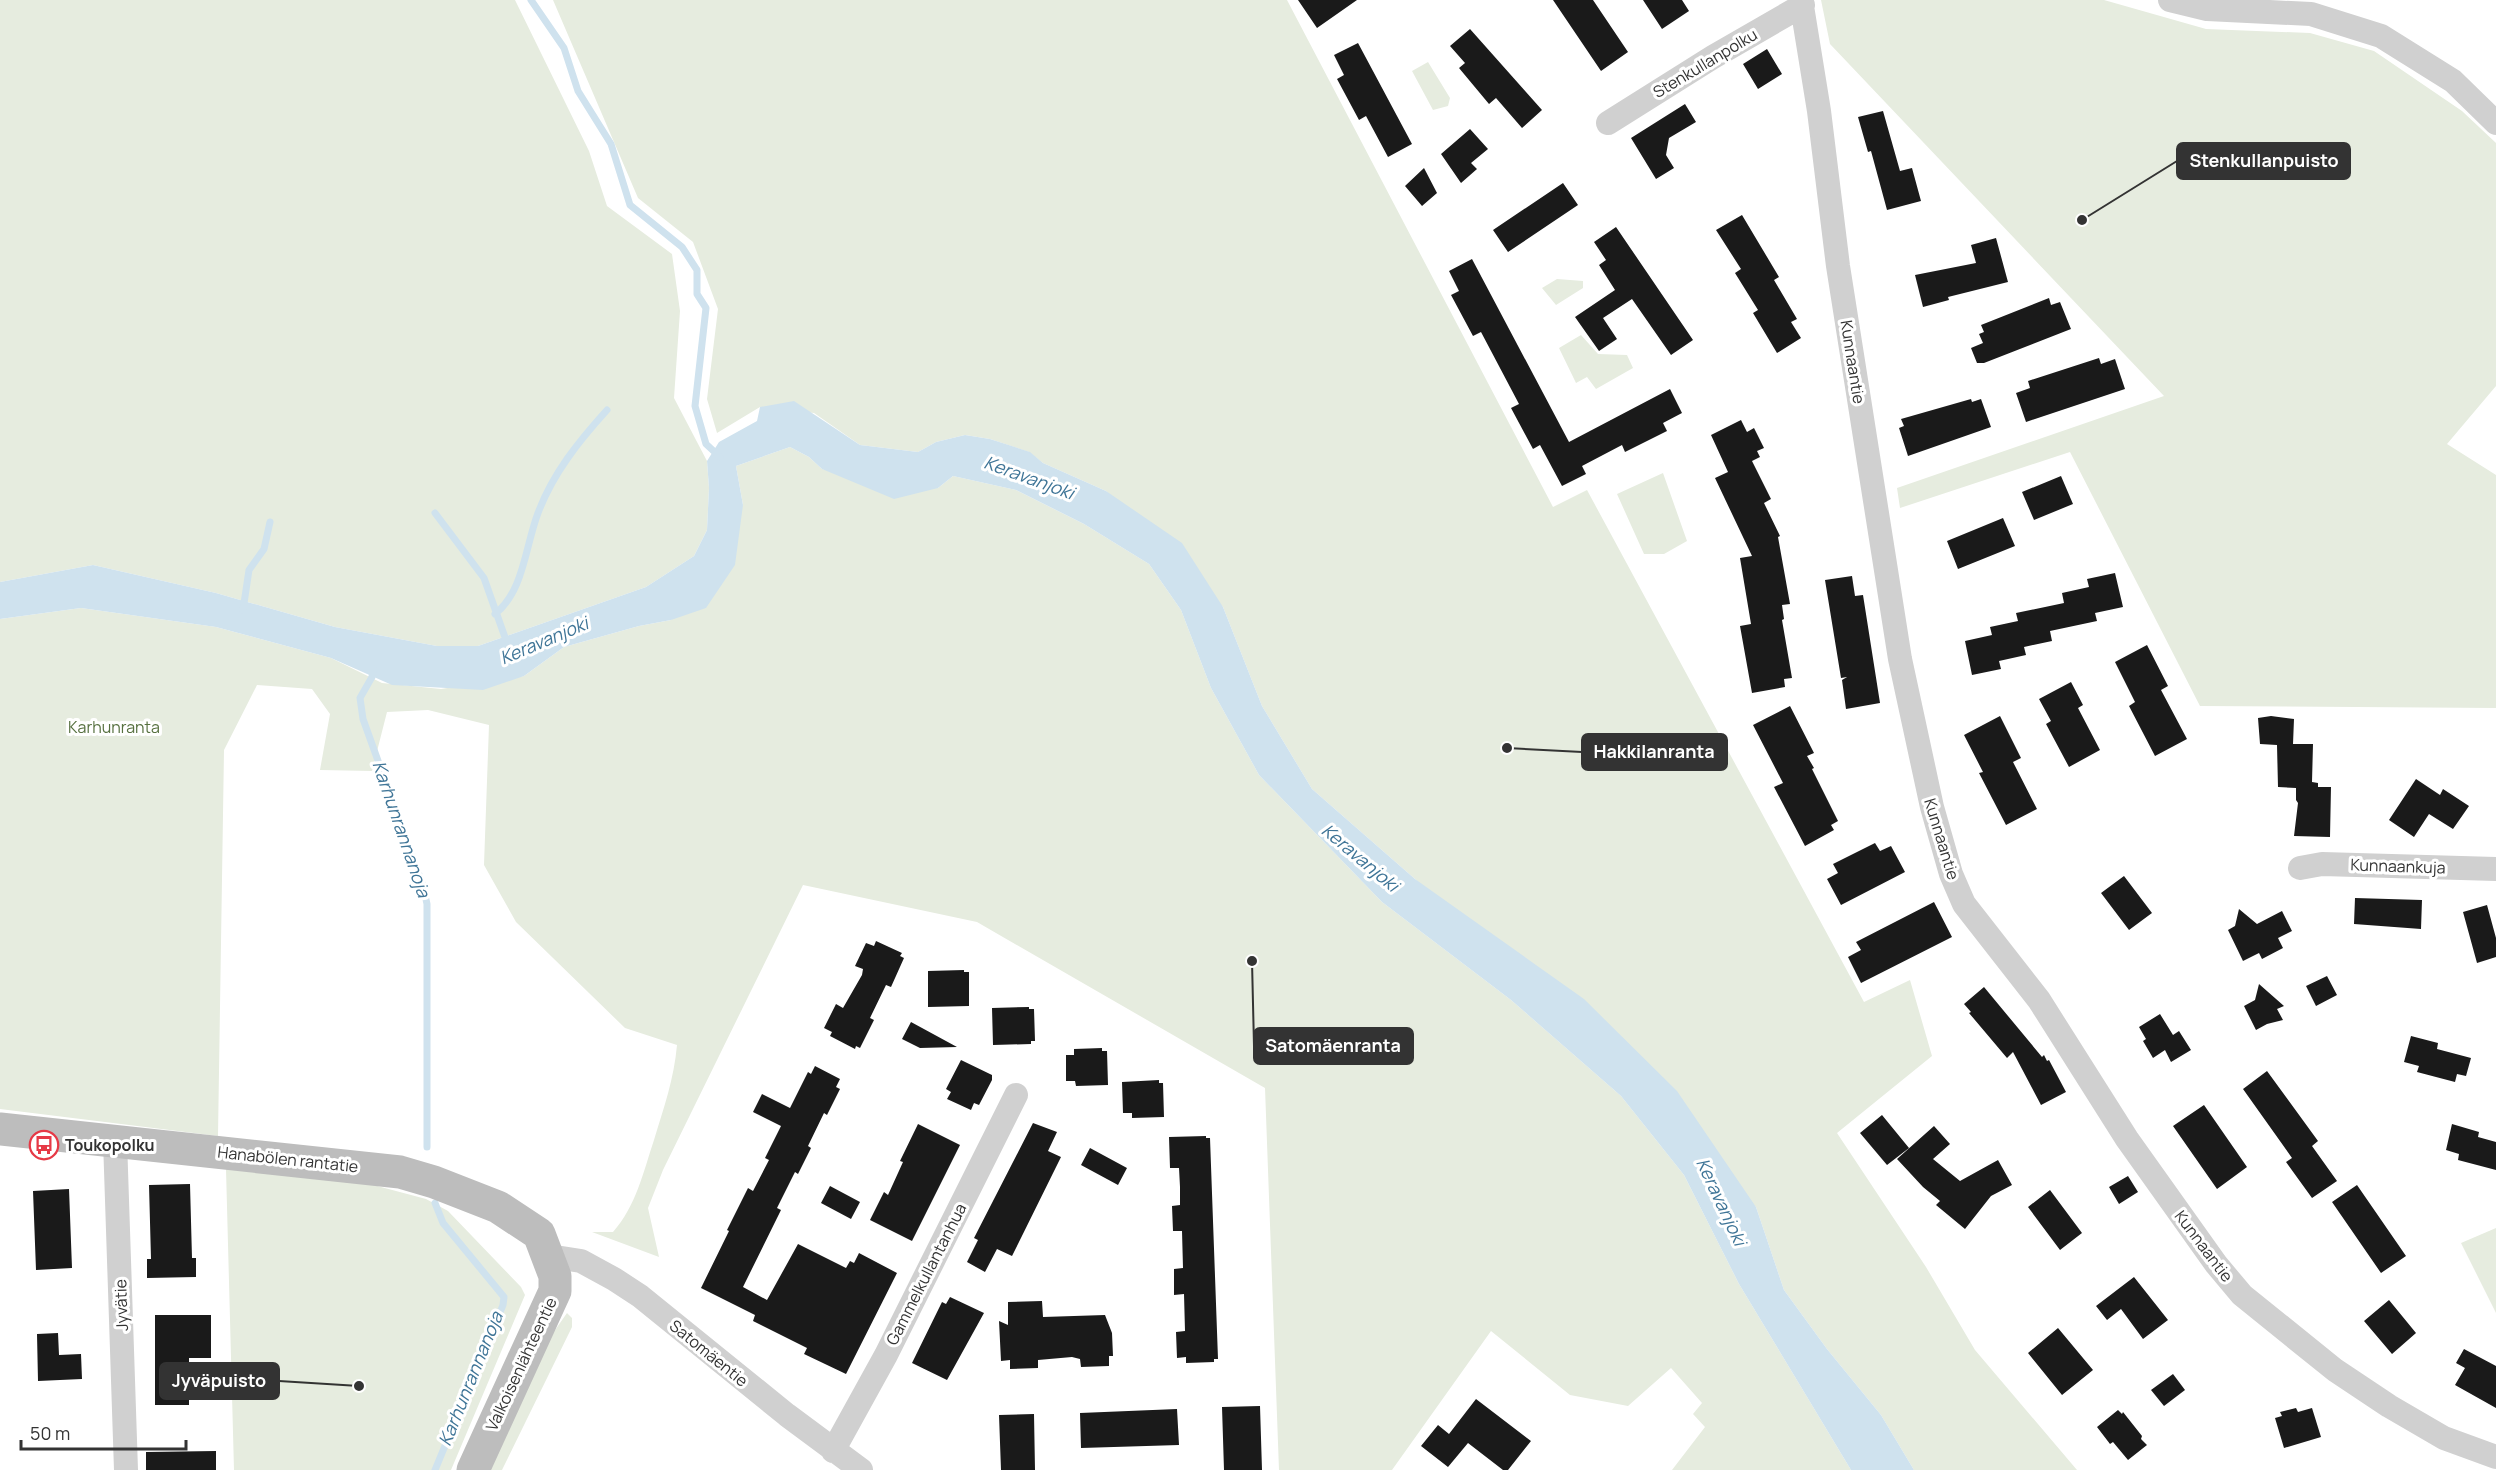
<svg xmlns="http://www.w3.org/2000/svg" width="2496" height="1470" font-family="Manrope,sans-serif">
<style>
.green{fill:#e6ecdf}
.water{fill:#cfe2ee}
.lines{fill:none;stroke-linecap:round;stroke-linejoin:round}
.stream{stroke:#cfe2ee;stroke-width:7}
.building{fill:#1a1a1a}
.street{stroke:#d0d0d0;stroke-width:24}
.secondary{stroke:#bdbdbd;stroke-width:33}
.labels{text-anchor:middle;stroke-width:6;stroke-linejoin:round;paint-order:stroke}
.street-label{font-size:16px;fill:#333;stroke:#fff}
.park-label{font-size:16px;fill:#56703f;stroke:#fff}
.poi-label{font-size:16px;font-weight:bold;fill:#333;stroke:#fff;text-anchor:start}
.water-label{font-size:18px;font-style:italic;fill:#3f7597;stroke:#fff}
.leader{fill:none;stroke:#333;stroke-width:2}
.callout-dot{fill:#333;stroke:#fff;stroke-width:2}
.callout{fill:#333;stroke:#333;stroke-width:2}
.callout-label{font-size:18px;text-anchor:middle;font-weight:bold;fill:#fff}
</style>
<rect width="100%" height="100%" fill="#fff"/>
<!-- green -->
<path class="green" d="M0 0H515L589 151 607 206 672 254 680 311 674 398 707 461 709 488 707 530 694 556 646 587 478 646H437L335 627 216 593 93 565 0 582Z
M553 0H1287L1553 507 1587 490 1864 1002 1910 980 1932 1056 1837 1133 1926 1267 1975 1350 2077 1470H1914L1881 1415 1827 1349 1784 1290 1756 1207 1415 879 1312 789 1262 706 1223 607 1106 491 1043 463 1029 452 990 439 965 435 936 442 918 452 860 445 814 413 760 407 717 433 707 399 718 309 693 242 638 198Z
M1821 0H2104L2206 29 2310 33 2374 51 2462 111 2496 143V386L2447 444 2496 475V708L2200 706 2070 452 1900 508 1897 488 2164 396 1830 44Z
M1428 62 1450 98 1448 106 1433 110 1412 71Z
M1557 279 1583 281V288L1556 305 1542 288Z
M1581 335 1598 354 1627 355 1633 368 1596 389 1587 377 1576 383 1559 348Z
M790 447 809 457 822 469 938 488 953 476 1016 490 1084 524 1149 564 1181 610 1211 688 1259 775 1382 902 1511 1000 1621 1096 1684 1175 1739 1284 1851 1470H1672L1705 1427 1693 1414 1702 1403 1671 1368 1628 1406 1570 1395 1491 1331 1392 1470H1279L1265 1088 977 922 803 885 663 1170 648 1208 659 1257 592 1232H613C636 1206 643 1173 654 1140 664 1107 674 1079 677 1045L625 1028 516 922 484 865 489 725 428 710 387 712 372 771 320 770 330 714 312 689 257 685 224 750 218 1136 0 1109V619L81 608 216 627 331 658 382 683 441 689 524 676 564 647 639 626 671 620 743 505 736 466Z
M1663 473 1687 541 1664 554H1644L1617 494Z
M226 1169 351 1179 426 1199 448 1211 521 1287 525 1295 451 1470H234Z
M2496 1228V1313L2461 1243Z
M567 1313 572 1318V1327L502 1470H488L553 1333Z"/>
<!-- water -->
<path class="water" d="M794 401 860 445 918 452 936 442 965 435 990 439 1030 452 1043 463 1106 491 1182 543 1223 607 1262 706 1312 789 1415 879 1584 999 1677 1091 1756 1207 1784 1290 1827 1349 1881 1415 1914 1470H1851L1739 1284 1684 1175 1621 1096 1511 1000 1382 902 1259 775 1211 688 1181 610 1149 564 1084 524 1016 490 953 476 938 488 894 499 822 469 809 457 790 447 736 466 743 505 735 565 706 608 671 620 639 626 564 647 524 676 483 690 392 685 331 658 216 627 81 608 0 619V582L93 565 216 593 335 627 437 646H478L646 587 694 556 707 530 709 488 707 461 719 442 757 421 760 407Z"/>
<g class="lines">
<!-- stream -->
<path class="stream" d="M531 0 564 48 578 91 611 144 630 205 682 247 697 270V294L706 308 695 406 706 444 720 457
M435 513 484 578 507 643
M243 610 249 570 264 549 270 522
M495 614C524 591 525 547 538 513 553 473 579 441 607 410
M373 669 372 677 360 698 363 719 423 886 427 904V1147
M435 1203 443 1223 504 1297 503 1305 435 1470"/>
</g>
<!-- building -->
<path class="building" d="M1298 0H1357L1317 28Z
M1553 0H1593L1628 52 1601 71Z
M1643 0H1682L1689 11 1662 29Z
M1470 29 1542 110 1522 128 1496 98 1489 104 1459 68 1465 63 1450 46Z
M1358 43 1412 144 1388 157 1366 116 1359 120 1337 79 1344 75 1334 55Z
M1767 49 1782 74 1758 89 1743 64Z
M1685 104 1696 122 1669 138 1666 155 1674 168 1656 179 1631 138Z
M1883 111 1900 171 1912 168 1921 201 1887 210 1871 151 1868 152 1858 117Z
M1470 129 1488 149 1471 163 1477 169 1461 183 1441 154Z
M1424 168 1437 193 1422 206 1405 186Z
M1563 183 1578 205 1508 252 1493 230Z
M1742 215 1779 277 1774 280 1797 319 1791 322 1801 338 1777 353 1753 313 1758 310 1735 273 1741 269 1716 230Z
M1616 227 1693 340 1671 355 1632 299 1603 318 1617 339 1599 351 1575 317 1615 290 1599 265 1606 260 1594 242Z
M1996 238 2008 282 1948 297 1949 300 1923 307 1915 275 1976 263 1971 245Z
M1472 259 1569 442 1670 389 1682 413 1663 423 1667 431 1625 452 1622 445 1582 466 1586 474 1562 486 1540 445 1533 449 1511 408 1519 404 1481 332 1473 336 1451 295 1459 291 1449 271Z
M2049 298 2051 305 2060 302 2071 329 1984 363H1977L1971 348 1983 343 1979 334 1984 332 1981 325Z
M2099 358 2101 364 2115 359 2125 389 2026 422 2016 393 2030 388 2028 381Z
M1971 399 1972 402 1981 399 1991 427 1908 456 1899 428 1904 426 1901 419Z
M1741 420 1747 432 1754 428 1764 448 1757 451 1760 457 1752 461 1771 499 1764 503 1780 536 1778 537 1790 604 1782 605 1784 619 1782 620 1792 678 1784 679 1785 687 1752 693 1740 626 1751 624 1740 558 1752 556 1715 478 1728 472 1711 435Z
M2061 476 2073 504 2034 520 2022 492Z
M2003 518 2015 546 1958 569 1947 541Z
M2115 573 2123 607 2095 613 2097 621 2050 631 2052 641 2024 647 2026 655 1999 661 2001 669 1972 675 1965 641 1992 635 1990 627 2018 621 2016 613 2064 603 2062 593 2089 587 2087 579Z
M1852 576 1855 596 1863 595 1880 703 1846 709 1842 680 1847 677 1841 678 1825 580Z
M2147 645 2168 686 2161 690 2187 739 2155 756 2129 706 2135 702 2115 662Z
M2071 682 2083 705 2078 708 2100 750 2069 767 2046 724 2051 721 2039 699Z
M1790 706 1814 753 1807 756 1814 768 1812 769 1838 821 1831 825 1834 830 1805 846 1774 787 1783 783 1753 725Z
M2000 716 2021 758 2013 762 2037 809 2006 825 1979 773 1983 772 1964 735Z
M2271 716 2294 719 2293 744H2313L2312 782 2318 783V787H2331L2330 837 2294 836 2298 803 2296 800V788L2278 787 2277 745 2260 744 2258 718Z
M2416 779 2440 795 2443 789 2469 806 2453 829 2429 814 2414 837 2389 820Z
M1875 843 1880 851 1891 846 1905 872 1841 905 1827 879 1838 873 1833 864Z
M2124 876 2152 913 2129 930 2101 893Z
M2355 898 2422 900 2421 929 2354 924Z
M1934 902 1952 937 1861 983 1848 957 1861 950 1856 942Z
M2487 905 2496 938V957L2477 963 2463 912Z
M2239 909 2257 924 2282 911 2292 931 2278 938 2283 948 2262 959 2259 953 2243 961 2228 930 2235 926Z
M876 941 902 953 900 956 904 958 891 987 886 985 870 1018 874 1020 860 1048 856 1046 855 1049 830 1036 832 1032 824 1028 836 1004 843 1008 862 975 863 969 855 966 866 943 874 946Z
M964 970V972H969V1006L928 1007V971Z
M2327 976 2337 995 2316 1006 2306 986Z
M2259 984 2284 1006 2277 1009 2283 1020 2267 1024 2256 1030 2244 1006 2255 1000Z
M1984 987 2042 1057 2044 1055 2047 1061 2049 1060 2066 1092 2041 1105 2013 1052 2007 1058 1969 1013 1971 1012 1964 1004Z
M1029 1007V1009H1034L1035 1041H1031V1044L993 1045 992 1008Z
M2160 1014 2173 1035 2179 1031 2191 1050 2171 1062 2165 1050 2153 1058 2143 1041 2146 1039 2139 1027Z
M911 1022 957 1047 920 1048 902 1039Z
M2411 1036 2438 1043 2437 1049 2471 1058 2466 1076 2457 1074 2455 1082 2417 1072 2419 1066 2404 1062Z
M1102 1048V1051H1107L1108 1085 1076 1086 1075 1081H1066V1055H1074V1049Z
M961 1060 992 1075V1080L979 1105 974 1103 971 1110 947 1099 951 1092 946 1089Z
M815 1066 840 1079 836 1087 840 1089 827 1115 824 1113 808 1146 811 1148 798 1174 795 1172 777 1208 781 1210 743 1287 767 1300 798 1244 846 1268 850 1261 854 1263 859 1253 897 1273 846 1374 804 1354 807 1348 753 1321 755 1315 701 1288 729 1231 727 1230 748 1188 753 1191 769 1160 765 1158 781 1126 753 1112 762 1094 790 1108 808 1072 811 1074Z
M2267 1071 2318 1141 2312 1146 2337 1181 2312 1198 2286 1162 2292 1158 2243 1089Z
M1159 1080V1083H1163L1164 1117 1132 1118V1113H1123L1122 1082Z
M2204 1105 2247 1167 2217 1189 2173 1126Z
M1882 1115 1909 1148 1887 1165 1860 1133Z
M1033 1123 1057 1132 1048 1151 1061 1157 1012 1256 997 1249 985 1272 967 1262 978 1240 974 1238Z
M918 1124 960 1145 912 1241 870 1220 884 1192 888 1195 903 1162 900 1161Z
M2452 1124 2479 1132 2478 1137 2496 1142V1170L2458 1160 2459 1154 2446 1150Z
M1934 1126 1950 1144 1933 1159 1960 1181 1998 1160 2012 1185 1991 1196 1965 1229 1936 1205 1940 1201 1923 1187 1897 1159Z
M1206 1136V1138H1210L1218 1359H1214V1362L1186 1363V1357L1177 1358 1176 1332 1185 1331 1184 1294 1174 1295V1269L1183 1268 1182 1231H1173L1172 1206 1180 1205V1187L1179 1168H1170L1169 1137Z
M1090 1148 1127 1168 1118 1185 1081 1165Z
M2128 1176 2138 1192 2119 1204 2109 1187Z
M190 1184 192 1258H196V1277L147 1278V1259H151L149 1185Z
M2357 1185 2406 1256 2381 1273 2332 1202Z
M830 1186 860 1202 851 1219 821 1203Z
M69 1189 72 1268 36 1270 33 1191Z
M2050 1190 2082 1233 2060 1250 2028 1207Z
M2134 1277 2168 1320 2143 1339 2121 1309 2107 1320 2096 1306Z
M950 1297 984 1313 947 1380 912 1363 942 1302 946 1304Z
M2389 1300 2416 1333 2392 1354 2364 1321Z
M1042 1301 1043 1317 1105 1315 1112 1333 1113 1356H1109V1366L1081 1367 1080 1359 1072 1357 1038 1360V1368L1010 1369V1360L1001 1361 999 1321 1008 1325V1302Z
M155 1315H211V1358H189V1405H155Z
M2058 1328 2093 1370 2062 1395 2028 1353Z
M58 1333 59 1355 81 1354 82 1379 38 1381 37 1334Z
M2464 1349 2496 1366V1408L2455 1385 2465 1368 2456 1363Z
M2173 1374 2185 1390 2164 1406 2151 1390Z
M1476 1399 1531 1441 1508 1470H1503L1468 1443 1448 1467 1421 1446 1438 1425 1449 1434Z
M1260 1406 1262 1470H1224L1222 1407Z
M2296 1408 2298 1412 2312 1408 2321 1437 2284 1448 2275 1418 2282 1416 2280 1412Z
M1177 1409 1179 1445 1081 1448 1080 1413Z
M2118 1410 2122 1414 2123 1412 2142 1436 2141 1439 2147 1445 2128 1460 2113 1442 2110 1444 2097 1427Z
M1034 1414 1035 1470H1001L999 1415Z
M216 1451V1470H146V1452Z"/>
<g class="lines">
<!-- street -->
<path class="street" d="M1801 0 1819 111 1838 266 1900 659 1932 807 1951 874 1964 904 2039 1000 2127 1139 2216 1264 2242 1295 2335 1370 2389 1406 2444 1438 2496 1457
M2170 0 2207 9 2311 14 2381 36 2453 81 2496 123
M1608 123 1713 57 1803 5
M2300 868 2322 864 2496 869
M115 1140 126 1470
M549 1256 581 1261 614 1279 640 1296 787 1415 861 1470
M833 1451 886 1355 1016 1095"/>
<!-- secondary -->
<path class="secondary" d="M0 1129 400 1172 434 1182 498 1207 539 1234 555 1276V1291L473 1470"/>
</g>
<!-- icons -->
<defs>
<g id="bus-ring" transform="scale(1.5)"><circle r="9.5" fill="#fff" stroke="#e63946" stroke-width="1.5"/><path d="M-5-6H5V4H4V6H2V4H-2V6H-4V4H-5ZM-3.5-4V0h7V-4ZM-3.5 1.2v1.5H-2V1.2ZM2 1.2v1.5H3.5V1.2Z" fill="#e63946"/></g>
</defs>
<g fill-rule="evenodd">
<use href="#bus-ring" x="44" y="1145"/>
</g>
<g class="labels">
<!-- street labels -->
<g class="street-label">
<text transform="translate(1705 63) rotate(-31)" y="6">Stenkullanpolku</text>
<text transform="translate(1853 362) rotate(81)" y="6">Kunnaantie</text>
<text transform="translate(1942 839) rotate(73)" y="6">Kunnaantie</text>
<text transform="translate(2398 866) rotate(2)" y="6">Kunnaankuja</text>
<text transform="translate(288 1159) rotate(6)" y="6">Hanabölen rantatie</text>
<text transform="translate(2204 1246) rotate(53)" y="6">Kunnaantie</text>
<text transform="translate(926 1274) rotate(-63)" y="6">Gammelkullantanhua</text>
<text transform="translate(121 1305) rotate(-92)" y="6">Jyvätie</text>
<text transform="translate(709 1353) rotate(39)" y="6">Satomäentie</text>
<text transform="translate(521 1364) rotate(-65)" y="6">Valkoisenlähteentie</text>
</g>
<!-- park labels -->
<g class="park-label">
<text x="114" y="733">Karhunranta</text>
</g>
<!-- poi labels -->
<g class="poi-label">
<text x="65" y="1151">Toukopolku</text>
</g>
<!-- water labels -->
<g class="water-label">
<text transform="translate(1029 478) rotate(20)" y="6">Keravanjoki</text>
<text transform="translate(544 641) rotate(-23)" y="6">Keravanjoki</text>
<text transform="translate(401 829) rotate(71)" y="6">Karhunrannanoja</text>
<text transform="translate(1360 858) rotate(40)" y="6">Keravanjoki</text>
<text transform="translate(1721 1202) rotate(65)" y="6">Keravanjoki</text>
<text transform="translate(471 1379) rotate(-68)" y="6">Karhunrannanoja</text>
</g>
</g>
<!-- callouts -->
<path class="leader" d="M2082 220L2177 161M1507 748L1582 752M1252 961L1254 1046M359 1386L279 1381"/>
<g class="callout-dot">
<circle cx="2082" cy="220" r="6"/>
<circle cx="1507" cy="748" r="6"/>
<circle cx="1252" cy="961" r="6"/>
<circle cx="359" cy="1386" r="6"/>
</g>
<g class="callout">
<rect x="2177" y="143" width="173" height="36" rx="6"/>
<rect x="1582" y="734" width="145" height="36" rx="6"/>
<rect x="1254" y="1028" width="159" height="36" rx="6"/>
<rect x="160" y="1363" width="119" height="36" rx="6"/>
</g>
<g class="callout-label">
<text x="2264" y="167">Stenkullanpuisto</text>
<text x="1654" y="758">Hakkilanranta</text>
<text x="1333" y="1052">Satomäenranta</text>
<text x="219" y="1387">Jyväpuisto</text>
</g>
<!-- scale -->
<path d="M21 1440v9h165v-9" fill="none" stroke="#333333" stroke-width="3"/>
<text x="30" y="1440" font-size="18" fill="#333333" stroke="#ffffff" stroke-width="4.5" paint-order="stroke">50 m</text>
</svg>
